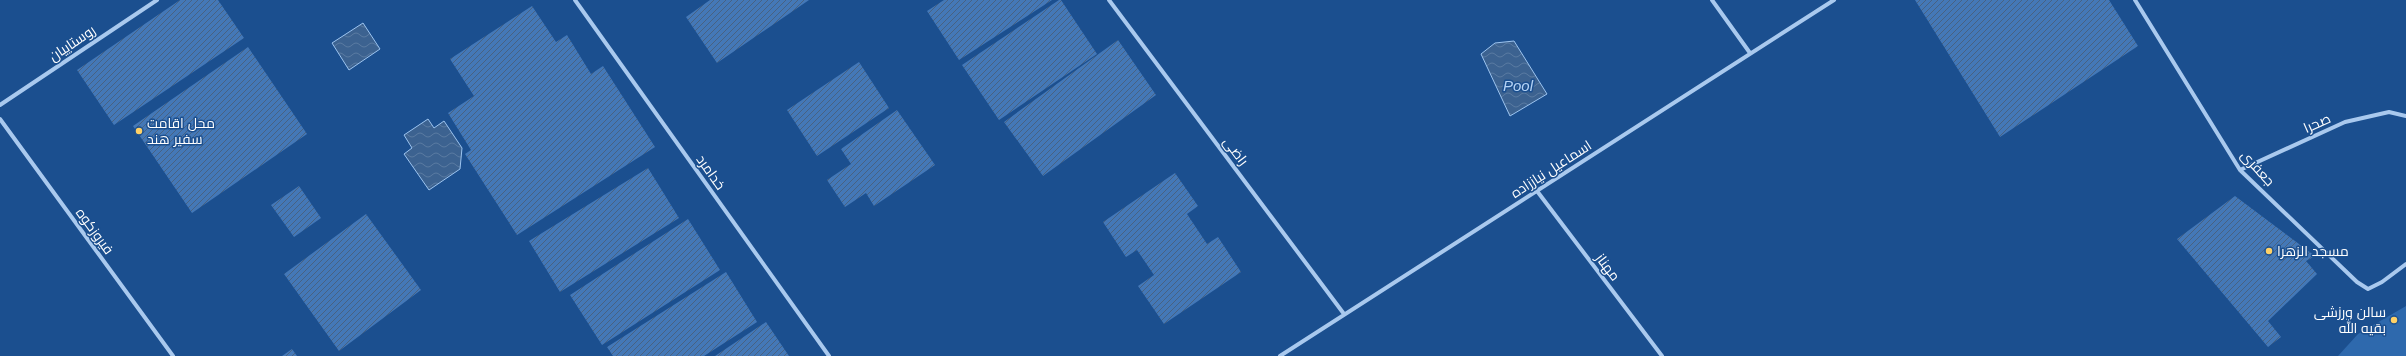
<svg xmlns="http://www.w3.org/2000/svg" width="2406" height="356" font-family="Helvetica,Cairo,sans-serif">
<style>
.pitch{fill:#2e69ad}
.water{fill:url(#water-waves);stroke:#9cc4f0}
.building{fill:url(#building-hatch)}
.lines{fill:none;stroke-linecap:round;stroke-linejoin:round}
.street{stroke:#a9c9ee;stroke-width:4}
.poi-dot{fill:#ffd166;stroke:#1b4f8f;stroke-width:1.5}
.labels{text-anchor:middle;stroke-width:3;stroke-linejoin:round;paint-order:stroke}
.street-label{font-size:14px;fill:#fff;stroke:#1b4f8f}
.poi-label{font-size:14px;fill:#fff;stroke:#1b4f8f;text-anchor:start}
.water-label{font-size:15px;font-style:italic;fill:#b5d3f5;stroke:#1b4f8f}
</style>
<defs>
<pattern id="water-waves" width="16" height="10" patternUnits="userSpaceOnUse"><rect width="16" height="10" fill="#3c6290"/><path d="M0 5q4-4 8 0t8 0" fill="none" stroke="#597aa1"/></pattern>
<pattern id="building-hatch" width="6" height="6" patternUnits="userSpaceOnUse"><rect width="6" height="6" fill="#4478b7"/><path d="M-1 1l2-2M0 6l6-6M5 7l2-2" fill="none" stroke="#486282"/></pattern>
</defs>
<rect width="100%" height="100%" fill="#1b4f8f"/>
<!-- pitch -->
<path class="pitch" d="M2406 306V356H2338L2358 334Z"/>
<!-- water -->
<path class="water" d="M363 23 380 49 349 70 332 43Z
M1514 41 1547 94 1510 116 1481 54 1495 43Z
M428 119 434 128 444 121 462 148 460 169 429 190 404 154 412 148 404 135Z"/>
<!-- building -->
<path class="building" d="M180 0H218L244 38 114 125 77 70Z
M710 0H809L717 63 686 17Z
M944 0H1052L959 60 927 11Z
M1059 0H1061L1097 54 999 120 962 65Z
M1915 0H2109L2138 46 2000 137Z
M532 6 556 42 567 35 591 74 603 66 655 147 517 235 465 154 471 150 448 113 474 96 450 59Z
M1118 40 1156 95 1043 176 1004 122Z
M248 47 307 134 192 213 133 126Z
M859 62 889 108 817 156 787 110Z
M897 110 935 165 874 206 866 193 845 207 827 180 851 164 841 149Z
M648 168 679 218 560 292 529 241Z
M1175 173 1198 206 1187 214 1207 244 1218 237 1241 272 1164 324 1138 286 1154 275 1137 250 1126 257 1103 222Z
M299 186 321 218 294 237 271 205Z
M2235 196 2315 256 2306 261 2317 274 2268 321 2281 337 2268 347 2177 239Z
M366 214 421 290 339 351 284 274Z
M688 219 720 270 602 345 570 295Z
M726 272 757 322 704 356H613L607 347Z
M766 322 789 356H715Z
M292 349 297 356H282Z"/>
<g class="lines">
<!-- street -->
<path class="street" d="M575 0 829 356
M1109 0 1344 314
M1712 0 1750 53
M2135 0 2240 170 2357 282 2368 289 2382 282 2406 264
M0 105 157 0
M0 119 173 356
M2240 170 2345 122 2389 112 2406 116
M1537 191 1662 356
M1280 356 1834 0"/>
</g>
<!-- markers -->
<g class="poi-dot">
<circle cx="139" cy="131" r="4"/>
<circle cx="2269" cy="251" r="4"/>
<circle cx="2394" cy="320" r="4"/>
</g>
<g class="labels">
<!-- street labels -->
<g class="street-label">
<text transform="translate(72 43) rotate(-34)" y="5">روستاییان</text>
<text transform="translate(2317 123) rotate(-24)" y="5">صحرا</text>
<text transform="translate(1236 151) rotate(53)" y="5">راضی</text>
<text transform="translate(2258 168) rotate(48)" y="5">جعفری</text>
<text transform="translate(1551 169) rotate(-33)" y="5">اسماعیل نیاززاده</text>
<text transform="translate(711 172) rotate(55)" y="5">خدامرد</text>
<text transform="translate(95 231) rotate(54)" y="5">فیروزکوه</text>
<text transform="translate(1608 267) rotate(53)" y="5">مهناز</text>
</g>
<!-- poi labels -->
<g class="poi-label">
<text x="147" y="128">محل اقامت<tspan x="147" dy="16">سفیر هند</tspan></text>
<text x="2277" y="256">مسجد الزهرا</text>
<text x="2386" y="317" text-anchor="end">سالن ورزشی<tspan x="2386" dy="16">بقیه الله</tspan></text>
</g>
<!-- water labels -->
<g class="water-label">
<text x="1518" y="91">Pool</text>
</g>
</g>
</svg>
